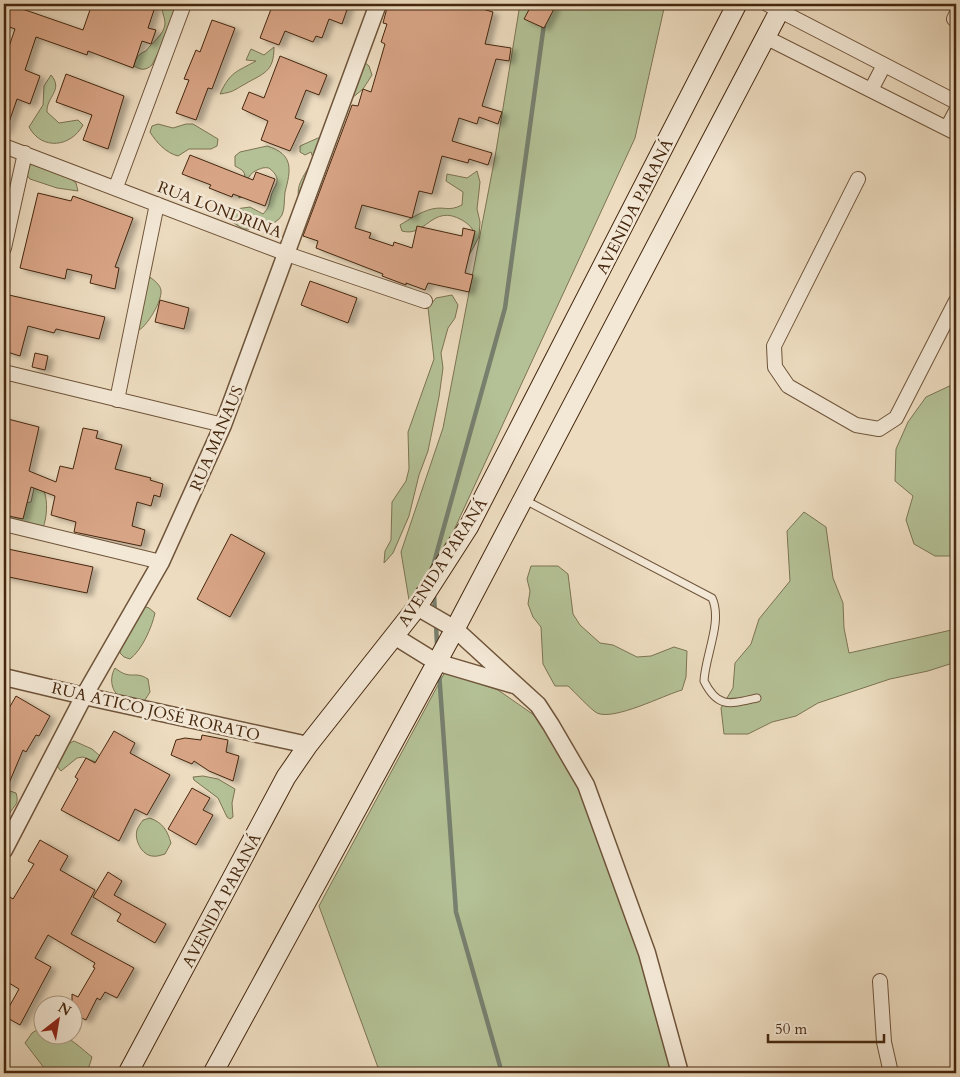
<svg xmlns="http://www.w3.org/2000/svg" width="960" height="1077" font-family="Cardo,serif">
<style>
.green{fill:#b4c196;stroke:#7c7452}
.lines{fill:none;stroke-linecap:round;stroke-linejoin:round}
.stream{stroke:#77806f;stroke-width:4.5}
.building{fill:#d8a486;stroke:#45270e;filter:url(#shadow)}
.service-casing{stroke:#6f543a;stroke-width:9}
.minor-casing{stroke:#6f543a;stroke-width:16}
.tertiary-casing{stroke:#6f543a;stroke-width:19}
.secondary-casing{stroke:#45270e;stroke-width:21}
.service{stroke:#f3e8d6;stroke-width:7}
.minor{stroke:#f3e8d6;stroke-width:14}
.tertiary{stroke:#f3e8d6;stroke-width:16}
.secondary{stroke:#f3e8d6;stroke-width:19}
.labels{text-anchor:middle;stroke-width:5;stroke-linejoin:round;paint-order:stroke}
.street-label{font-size:16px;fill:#45270e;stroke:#f3e8d6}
</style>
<defs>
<filter id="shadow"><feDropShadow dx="5.5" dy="3" stdDeviation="2.5" flood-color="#0004"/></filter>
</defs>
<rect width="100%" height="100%" fill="#eddcc0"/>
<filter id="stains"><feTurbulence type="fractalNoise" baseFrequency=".004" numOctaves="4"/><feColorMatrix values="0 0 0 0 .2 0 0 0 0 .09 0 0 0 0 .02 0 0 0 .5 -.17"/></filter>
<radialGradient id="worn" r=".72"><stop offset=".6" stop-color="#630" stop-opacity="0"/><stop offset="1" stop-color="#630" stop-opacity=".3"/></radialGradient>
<!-- green -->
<path class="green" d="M162 4H173L175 19 152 65C145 71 141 70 134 66 136 58 138 54 146 51 152 42 164 35 165 24 165 17 161 11 162 4Z
M520 4H665L635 138 448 543 409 600 401 552 443 428 495 157Z
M274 47C274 72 264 73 245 84 234 90 234 92 220 94 230 72 236 72 256 61L246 60 251 49 264 55Z
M363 61 369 66 372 75 363 89 352 98Z
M51 75C64 90 46 97 47 112L59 123 78 120 83 125C71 147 42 151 29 127L43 105 44 86Z
M158 124 173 128 186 124H193L218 139 217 146 211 149H189L178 156C166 153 156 142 150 132L152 126Z
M318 138H329L301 203C292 186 307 174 313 158L311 152 305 155 300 152V146Z
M267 146C294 154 291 170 285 192 284 199 285 209 282 215 277 226 253 230 243 229L228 219 227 212 229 210 250 207 263 214C269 208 269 204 271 196 274 185 284 180 269 168 264 167 262 168 257 170 246 175 246 185 244 196L239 198 238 192C241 187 248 177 243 171 241 169 238 168 235 166V156L240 152Z
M33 163 71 179 76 183 78 191 57 188 30 179 26 174 28 167Z
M477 171 480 182 477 209 480 222 479 237 467 259C472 241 482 232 462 220 432 203 426 238 402 231L400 225C410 219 420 212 432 209 445 206 448 212 462 205L463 192 446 181 447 174 467 178Z
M148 276C153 279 161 285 161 291 162 301 147 326 139 330H136Z
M452 295 458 305 455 318 448 328 441 353 443 368 439 397 428 451 419 475 409 516 393 553 384 563 385 551 391 540 392 502 406 481 409 469 408 432 434 359 428 308 436 298Z
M956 383V556H935L914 544 906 520 913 496 895 481 896 449 908 422 926 397Z
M34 488 44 491C48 501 47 517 43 528L9 521 10 514 24 503 31 502Z
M804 512 826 527 833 578 843 603 844 628 849 653 956 629V662L928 671 890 679 818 703 796 716 772 722 748 734H724L721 708 733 688 735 663 751 644 759 619 790 581 787 531Z
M531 566H558L568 574 573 614 580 625 600 643 613 645 637 657 651 656 674 647 687 651 686 677 682 690C664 695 614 721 597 713 590 709 575 692 568 686H555L543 664 541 627 533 617 528 604 530 591 527 579Z
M143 606 149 608 155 613C152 627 142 650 130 659L124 657 120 653V646Z
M115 668C131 681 134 670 148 679L150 692 143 703C138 703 132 702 127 701 112 696 108 680 115 668Z
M445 672 498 690 534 715 556 746 583 797 685 1073H380L319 906Z
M74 741 92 749 107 762 98 763 83 757 77 758 61 771 57 766 68 744Z
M203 776 218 779 235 789 232 803 233 817 230 819 227 817 218 798 194 780 193 777Z
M10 791 16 793C19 803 16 804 11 811 8 815 6 822 4 826V800Z
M150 818C163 823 167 830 171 843L165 854C161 855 157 857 152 856 142 855 134 840 137 830 138 827 141 823 143 820Z
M42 1027V1034C69 1034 72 1041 92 1057L87 1073H48L25 1043 32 1033Z"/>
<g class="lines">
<!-- stream -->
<path class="stream" d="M433 566 505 308 544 24
M434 594 435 614
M436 624 437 645
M439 672 456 912 502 1073"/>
</g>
<!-- building -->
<path class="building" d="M8 4 83 30 92 4H156L148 28 156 30 151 44 142 41 133 68 88 51 87 55 36 37 25 70 40 76 30 104 17 99 6 131H4V61L15 29 4 25V15Z
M273 4H349L342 24 329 19 322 38 316 36 313 42 285 31 279 45 260 38Z
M388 4H482L479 8 493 12 485 44 511 48 509 61 496 59 482 106 502 112 498 124 479 117 477 124 459 118 452 141 492 153 488 165 469 159 468 163 442 156 432 194 419 191 412 218 362 205 355 228 371 233 369 238 393 246 394 242 412 248 417 226 462 236 463 228 475 231 465 273 473 275 469 292 428 283 425 290 406 283V285L382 276 383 274 316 248 318 241 303 236 352 105 358 106 363 89 371 92 385 44 381 42 387 24 383 23Z
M532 4H548L555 7 544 28 524 19Z
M212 20 235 28 212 89 208 88 196 120 176 113 189 80 184 79 196 50 200 52Z
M280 56 327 75 319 95 306 90 295 118 304 121 290 151 261 140 268 121 242 109 249 92 264 98Z
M66 74 124 96 108 149 83 140 92 115 56 102Z
M190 155 253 180 256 172 275 179 265 206 233 194 232 197 209 188 211 185 182 174Z
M38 193 71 201 73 196 133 218 115 267 119 268 115 289 90 283 92 275 67 269 65 279 20 268Z
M310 281 357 298 348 323 301 305Z
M9 295 105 317 99 339 56 329 54 333 28 326 20 356 4 351V315Z
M160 300 189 308 184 329 155 322Z
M35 353 48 356 45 370 32 367Z
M4 418 39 427 29 471 56 482 60 466 73 469 83 428 98 431 96 438 122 445 115 469 151 478 150 480 163 484 160 497 154 495 151 506 137 502 132 526 145 530 141 546 74 532 76 522 51 515 55 496 31 487 23 519 4 515Z
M231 534 265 553 230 617 197 599Z
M8 549 93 567 87 593 4 576V565Z
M16 696 50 716 39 736 36 735 26 752 23 750 4 795V717Z
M114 731 135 743 130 753 170 775 147 815 135 809 119 841 61 810 78 779 75 777 86 758 95 763Z
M202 735 228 740 226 752 239 756 233 781 209 771 194 761 192 764 171 755 176 740 185 738 201 740Z
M192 788 210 798 203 810 213 815 196 845 168 829Z
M40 840 68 856 60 870 95 890 71 934 134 968 117 998 105 992 100 1000 97 998 86 1020 72 1013V994L78 997 95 968 93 967 95 963 48 935 35 958 51 967 20 1025 4 1016 19 989 4 980V908L10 897 13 899 34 864 28 861Z
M108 872 122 881 114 895 166 924 155 943 117 921 121 914 93 897Z"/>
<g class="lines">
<!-- service casing -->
<g class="service-casing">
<path id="service" d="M523 499 712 598C723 621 705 656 704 681 718 709 730 704 757 698"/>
</g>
<!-- minor casing -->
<g class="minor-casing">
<path id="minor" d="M767 4 956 102
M954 19 956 15
M765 37 956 133
M871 90 884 65
M947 128 956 111
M4 146 287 254 425 301
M858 179 774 346 775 367 788 386 856 425 879 429 896 418 956 301
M116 187 184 4
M4 248 25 153
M4 372 223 425
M117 400 157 204
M4 524 161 562
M880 981 884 1042 891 1073"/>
</g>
<!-- tertiary casing -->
<g class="tertiary-casing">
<path id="tertiary" d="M417 607 455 629 538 705 551 725 586 785 647 953 680 1073
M394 636 436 662 514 685
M4 677 84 696 308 745
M4 850 84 696 161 562 223 425 378 4"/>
</g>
<!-- secondary casing -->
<g class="secondary-casing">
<path id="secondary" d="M128 1073 286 777 308 745 417 607 469 526 737 4
M213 1073 455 629 783 4"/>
</g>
<!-- service -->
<use href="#service" class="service"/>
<!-- minor -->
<use href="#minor" class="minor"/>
<!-- tertiary -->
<use href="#tertiary" class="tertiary"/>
<!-- secondary -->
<use href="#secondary" class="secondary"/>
</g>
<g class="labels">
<!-- street labels -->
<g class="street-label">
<text transform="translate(634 206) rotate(-63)" y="6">AVENIDA PARANÁ</text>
<text transform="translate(220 209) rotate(21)" y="6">RUA LONDRINA</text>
<text transform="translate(216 438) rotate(-67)" y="6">RUA MANAUS</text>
<text transform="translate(442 562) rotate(-57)" y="6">AVENIDA PARANÁ</text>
<text transform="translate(156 711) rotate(13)" y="6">RUA ATICO JOSÉ RORATO</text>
<text transform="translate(221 900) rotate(-62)" y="6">AVENIDA PARANÁ</text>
</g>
</g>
<!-- margin -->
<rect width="960" height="1077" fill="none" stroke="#eddcc0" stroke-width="20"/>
<rect x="5" y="5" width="950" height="1067" fill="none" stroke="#45270e" stroke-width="2.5"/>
<rect x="10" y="10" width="940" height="1057" fill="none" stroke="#45270e"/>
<!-- north arrow -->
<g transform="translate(58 1020) rotate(31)"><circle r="24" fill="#f3e8d6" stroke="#ad9b86"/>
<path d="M0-4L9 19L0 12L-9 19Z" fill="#8f2418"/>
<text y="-8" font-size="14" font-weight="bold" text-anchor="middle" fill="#45270e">N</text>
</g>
<!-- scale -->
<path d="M768 1034v8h116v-8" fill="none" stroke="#45270e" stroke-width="2.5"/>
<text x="775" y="1034" font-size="15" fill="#45270e" stroke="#f3e8d6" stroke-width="4" paint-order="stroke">50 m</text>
<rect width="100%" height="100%" filter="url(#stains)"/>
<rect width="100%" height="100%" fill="url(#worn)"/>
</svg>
